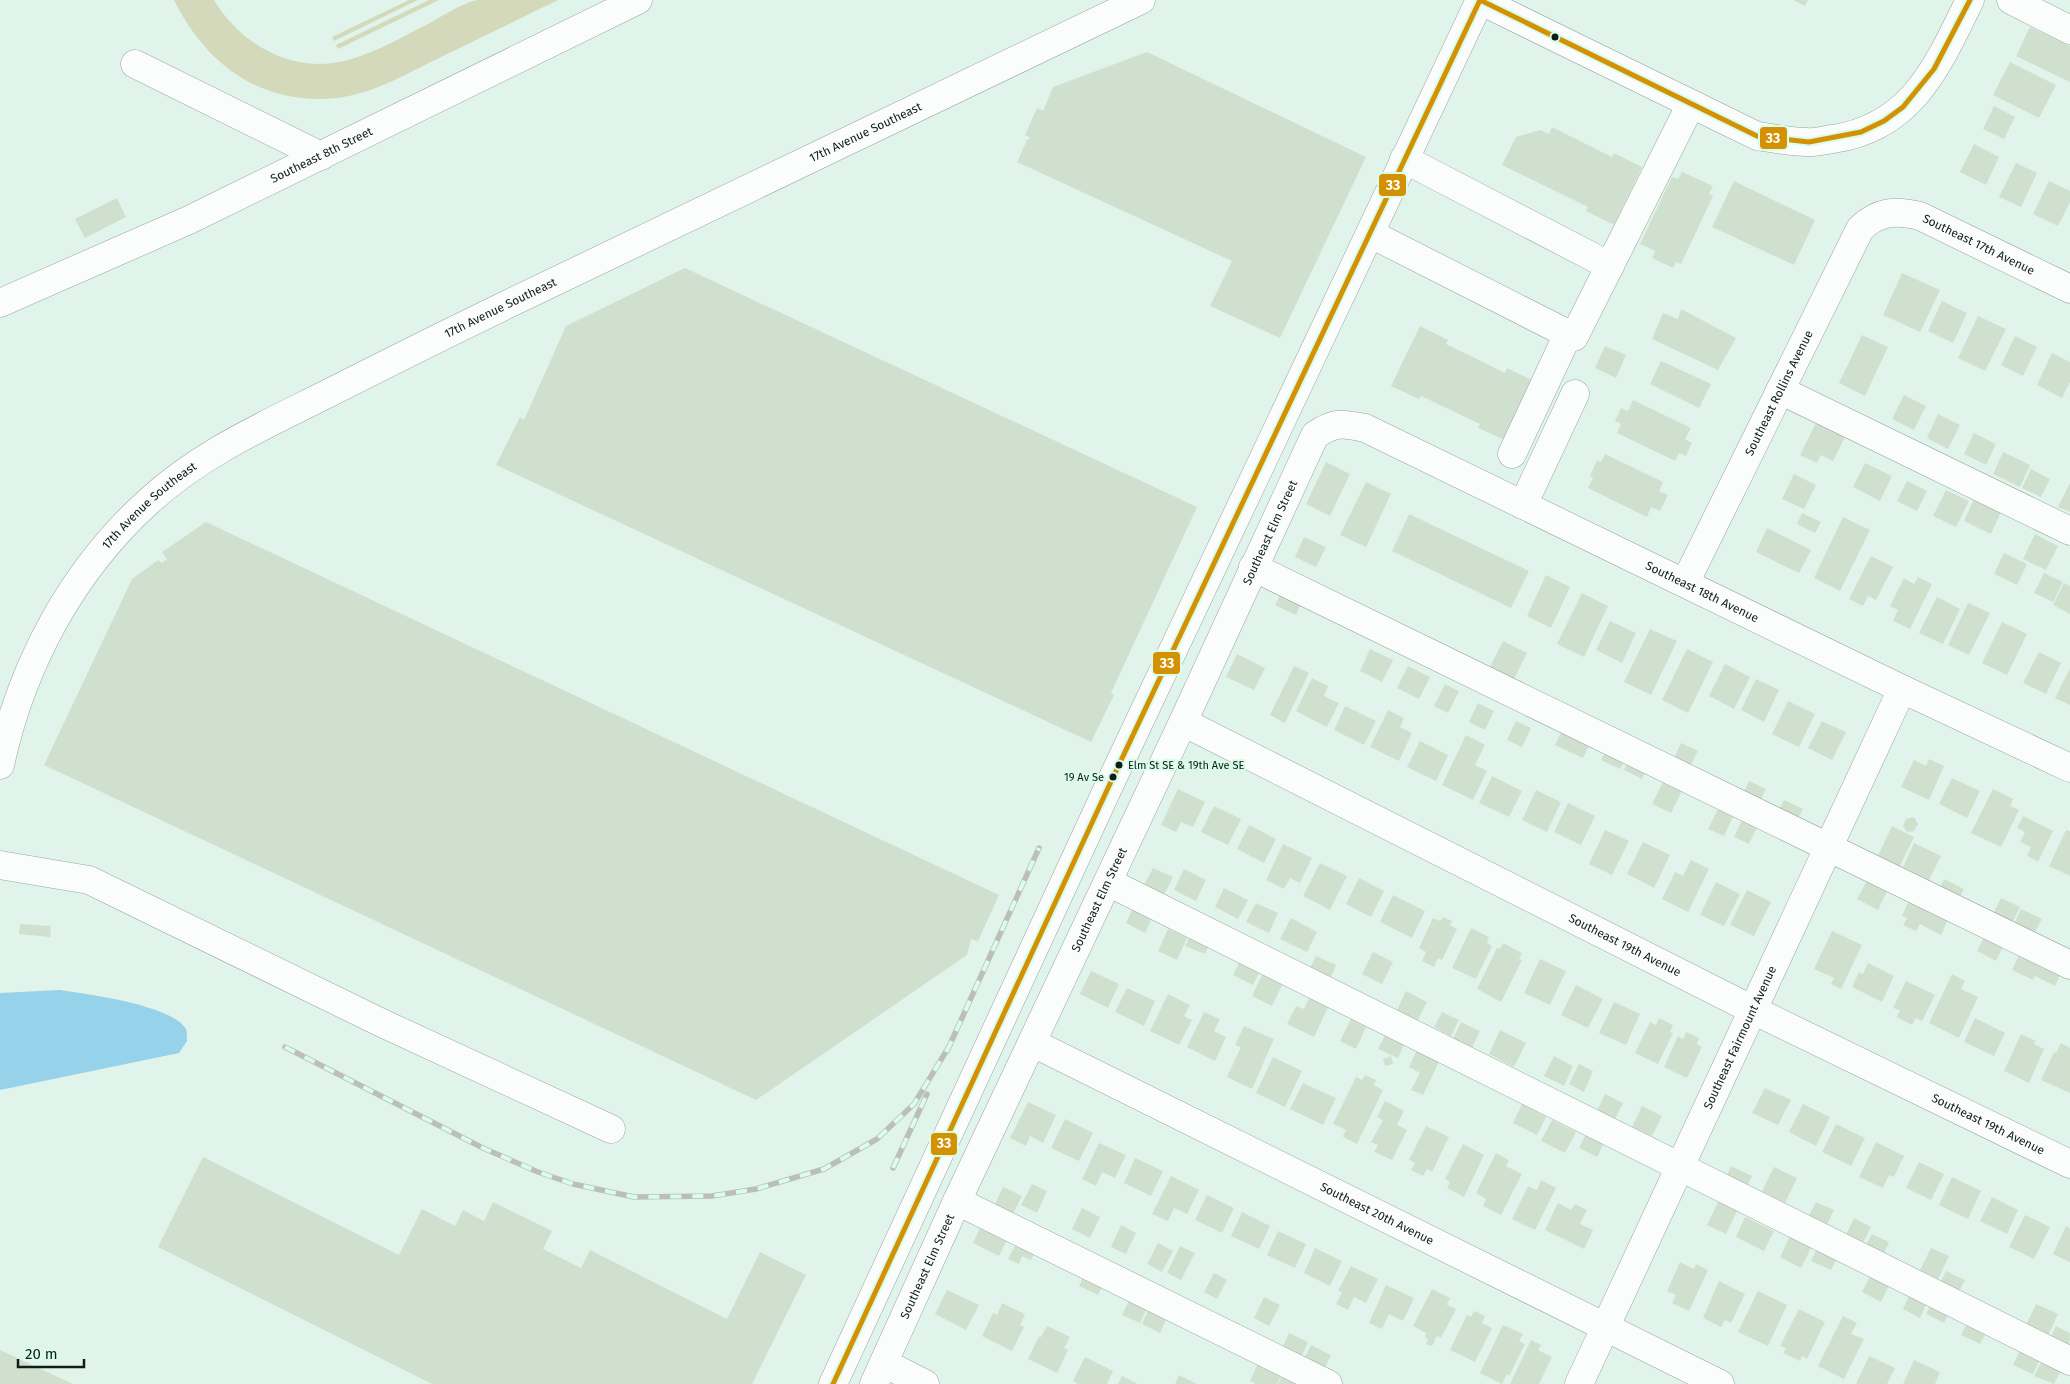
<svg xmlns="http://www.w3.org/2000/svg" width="2070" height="1384" font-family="'Fira Sans',sans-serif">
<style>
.green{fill:#d5d9bb}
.water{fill:#97d2eb}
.building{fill:#d0e0cf}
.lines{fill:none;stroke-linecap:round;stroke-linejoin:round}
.minor-casing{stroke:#97a69f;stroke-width:29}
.minor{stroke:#fafdfc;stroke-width:28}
.rail-casing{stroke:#babfbd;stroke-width:5.5}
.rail{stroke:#d9fceb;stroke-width:4;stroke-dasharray:11;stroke-linecap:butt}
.bus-1-casing{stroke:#d9fceb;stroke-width:9}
.bus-1{stroke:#d49103;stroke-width:5}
.bus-dot{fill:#101d17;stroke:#d9fceb;stroke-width:2}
.labels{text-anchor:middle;stroke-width:4;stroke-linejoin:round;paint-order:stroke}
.bus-label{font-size:11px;fill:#101d17;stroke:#d9fceb;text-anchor:start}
.street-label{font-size:12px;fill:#101d17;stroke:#d9fceb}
.line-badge{stroke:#d9fceb;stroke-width:2}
.badge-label{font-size:14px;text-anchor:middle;font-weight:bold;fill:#fff}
</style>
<rect width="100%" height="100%" fill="#e1f4eb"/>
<!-- green -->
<path class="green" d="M174 0H214C239 42 288 72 339 62 371 56 401 37 430 23 442 16 464 2 478 0 503 0 532 0 558 0 517 20 476 40 435 60 404 75 372 94 337 98 262 106 206 65 174 0Z
M409 0H418L334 41 332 37Z
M429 0H439L338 49 336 45Z"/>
<!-- water -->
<path class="water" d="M60 990C87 994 172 1005 186 1029 187 1032 187 1037 187 1041L179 1053 0 1090V993Z"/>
<!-- building -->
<path class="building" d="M1793 0H1808L1805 6Z
M2030 27 2070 46V82L2016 56Z
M1147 52 1366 157 1280 338 1210 306 1232 261 1017 162 1027 140 1031 138 1025 135 1037 108 1043 111 1053 87Z
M2010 62 2056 85 2039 118 1993 95Z
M1994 106 2015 117 2004 139 1983 129Z
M1552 127 1612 157 1614 153 1642 167 1614 225 1586 211 1588 207 1502 165 1516 137 1540 130 1549 134Z
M1974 144 1999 157 1986 185 1960 172Z
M2016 163 2037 173 2021 207 1999 197Z
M1682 172 1713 186 1709 194 1713 196 1681 264 1676 262 1673 268 1652 258 1655 251 1640 244 1672 177 1678 179Z
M1734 181 1815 220 1794 265 1712 227Z
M2049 181 2070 191V202L2058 226 2033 214Z
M117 198 126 217 85 238 75 219Z
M685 268 1197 507 1111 693 1114 695 1091 742 496 465 520 417 524 420 566 326Z
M1902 273 1940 290 1920 332 1883 315Z
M1942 301 1967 313 1953 343 1928 331Z
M1681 309 1736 338 1718 370 1652 339 1663 313 1678 319Z
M1978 316 2006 329 1985 371 1958 358Z
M1420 326 1448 340 1446 344 1505 373 1507 368 1534 381 1505 440 1478 428 1480 424 1421 396 1419 399 1391 386Z
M1862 335 1888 347 1865 396 1839 383Z
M2015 336 2037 347 2023 376 2001 365Z
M1605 346 1626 355 1616 378 1595 368Z
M2052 353 2070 362V382L2062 398 2037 385Z
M1661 361 1711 384 1699 408 1650 384Z
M1904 395 1926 406 1914 430 1892 419Z
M1633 400 1691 428 1685 439 1692 443 1686 456 1679 453 1675 461 1617 433 1621 424 1615 421 1621 408 1628 411Z
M1938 414 1960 425 1948 449 1927 438Z
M1816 423 1845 437 1833 461 1821 455 1817 463 1800 455Z
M1974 433 1996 444 1986 465 1964 454Z
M2003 452 2030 465 2020 487 1993 474Z
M1605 454 1663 482 1659 491 1668 495 1660 511 1651 507 1647 517 1588 488 1593 478 1590 476 1597 460 1601 462Z
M1326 462 1350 474 1330 516 1306 504Z
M1865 463 1892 476 1880 501 1853 487Z
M2031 469 2050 479 2041 497 2022 488Z
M1794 474 1816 485 1804 509 1782 499Z
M1907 481 1927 491 1917 511 1897 501Z
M1366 482 1391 494 1366 547 1340 535Z
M2070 483V512L2058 507Z
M1946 490 1969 501 1956 527 1933 516Z
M1974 499 2001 512 1991 534 1964 521Z
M1802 513 1821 522 1815 533 1797 524Z
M1409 514 1529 571 1511 608 1392 551Z
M1843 517 1870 530 1840 591 1814 578Z
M206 522 999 895 978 941 971 939 967 955 756 1100 44 765 132 579 158 560 162 563 167 559 162 552Z
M1767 528 1811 550 1799 573 1756 552Z
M2035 534 2058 546 2046 570 2023 559Z
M1304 537 1326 547 1316 567 1295 557Z
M2004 553 2027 564 2017 585 1994 574Z
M1871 556 1893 567 1876 600 1868 596 1863 606 1849 599Z
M2044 573 2063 582 2053 602 2034 593Z
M1546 575 1570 587 1551 628 1527 616Z
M1918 577 1932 584 1910 629 1893 621 1898 610 1890 606 1904 578 1914 584Z
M2064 583 2070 586V614L2053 605Z
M1282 591 1302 601 1296 615 1275 605Z
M1582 593 1608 606 1584 657 1557 644Z
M1937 597 1960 609 1943 644 1919 633Z
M1968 603 1990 613 1969 655 1948 645Z
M1610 621 1636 633 1622 663 1596 650Z
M2002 622 2027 634 2007 675 1982 663Z
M1650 629 1677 641 1651 695 1624 682Z
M1503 641 1527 653 1513 681 1489 669Z
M1370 649 1393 660 1382 682 1360 671Z
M1687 649 1713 662 1688 713 1662 700Z
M2039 652 2061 663 2046 694 2023 683Z
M1237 654 1265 668 1254 690 1226 677Z
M1725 664 1750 677 1734 709 1709 696Z
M1294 666 1309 673 1285 723 1270 715Z
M1408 666 1430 677 1419 699 1397 688Z
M2070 668V705L2055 698Z
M1312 678 1328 686 1324 696 1339 703 1327 727 1296 711Z
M1756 679 1779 690 1764 722 1741 710Z
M1445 684 1459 691 1448 713 1434 706Z
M1788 701 1815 714 1799 747 1772 734Z
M1478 703 1494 711 1485 730 1469 722Z
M1345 706 1376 721 1364 745 1334 730Z
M1388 710 1404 718 1400 727 1412 733 1399 761 1370 747Z
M1516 721 1531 728 1522 747 1507 740Z
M1822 721 1846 732 1832 760 1808 748Z
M1563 728 1591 742 1583 758 1555 745Z
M1466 735 1485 745 1475 765 1487 771 1473 800 1442 785Z
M1420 741 1448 755 1436 781 1407 767Z
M1681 743 1698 751 1689 768 1673 760Z
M1608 747 1627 756 1620 769 1601 760Z
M1630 758 1648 767 1642 779 1624 770Z
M1929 759 1944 766 1929 800 1901 787 1914 760 1926 766Z
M1492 776 1522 791 1509 817 1479 803Z
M1952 778 1980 791 1967 818 1939 804Z
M1749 781 1766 789 1759 803 1742 795Z
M1663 782 1682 791 1671 813 1652 804Z
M1178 789 1205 802 1193 827 1181 822 1176 832 1161 825Z
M1993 789 2013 799 2010 806 2019 810 2001 847 1971 833Z
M1536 790 1561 802 1547 832 1522 820Z
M1784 800 1803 809 1796 822 1778 813Z
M1568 803 1595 816 1581 845 1554 832Z
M1214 806 1241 819 1228 845 1201 832Z
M1718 809 1733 817 1724 836 1708 829Z
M2023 816 2053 831 2038 862 2027 856 2031 847 2020 842 2025 832 2017 828Z
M1914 817 1918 824 1914 831 1907 832 1903 826 1906 819Z
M1743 818 1758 825 1749 844 1734 837Z
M1249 825 1276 839 1264 863 1237 849Z
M1892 826 1914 837 1897 872 1875 862Z
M1605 830 1629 841 1612 875 1589 864Z
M2066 830 2070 831V876L2049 866Z
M1643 842 1670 855 1654 888 1627 874Z
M1914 843 1941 856 1929 880 1903 867Z
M1283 844 1312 858 1300 883 1290 878 1284 889 1266 880Z
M1691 860 1709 869 1688 912 1662 899 1675 872 1683 876Z
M1320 863 1347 876 1330 910 1303 896Z
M1153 868 1173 877 1162 899 1142 889Z
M1184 869 1206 880 1196 901 1174 890Z
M1869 877 1889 887 1878 910 1857 899Z
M1359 878 1384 891 1371 917 1346 904Z
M1944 879 1964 889 1958 900 1938 891Z
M1716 882 1740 894 1724 926 1700 915Z
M1224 888 1248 900 1238 919 1215 907Z
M1747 890 1771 902 1754 936 1730 925Z
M1393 895 1425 911 1412 938 1380 922Z
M1911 896 1950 915 1941 935 1920 924 1916 931 1903 925 1907 918 1902 916Z
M2001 898 2020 907 2010 927 1991 918Z
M1256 903 1278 913 1269 933 1246 922Z
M1133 908 1152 918 1145 933 1126 923Z
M2021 909 2042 919 2032 938 2012 928Z
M1443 917 1452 921 1450 925 1457 929 1442 960 1438 958 1434 967 1422 961 1426 952 1419 948 1433 918 1440 921Z
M1291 918 1317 932 1307 952 1280 939Z
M20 924 51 926 50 937 19 934Z
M1471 928 1489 937 1487 943 1492 946 1476 979 1452 968Z
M1168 929 1187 938 1177 960 1158 951Z
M1832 931 1862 945 1841 989 1831 984 1834 978 1814 969Z
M1987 931 2006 940 1996 961 1977 951Z
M1191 934 1210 943 1205 954 1185 946Z
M1503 943 1522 953 1519 959 1522 960 1501 1002 1477 989 1497 948 1500 949Z
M2022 949 2063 969 2055 986 2035 976 2033 980 2012 970Z
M1373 952 1393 962 1382 984 1362 974Z
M1316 956 1336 965 1329 981 1308 972Z
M1241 959 1261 969 1253 985 1233 975Z
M1540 959 1566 971 1550 1005 1524 993Z
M1868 963 1894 976 1882 1002 1852 987 1859 972 1863 974Z
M1265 969 1285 979 1272 1006 1252 996Z
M1091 971 1119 984 1108 1008 1080 994Z
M1952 974 1965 981 1961 989 1978 997 1959 1038 1929 1023Z
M1906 981 1935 995 1922 1021 1916 1018 1912 1025 1897 1017 1900 1010 1893 1008Z
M1576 985 1603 999 1588 1028 1561 1015Z
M1127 988 1155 1001 1144 1026 1115 1012Z
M1406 991 1427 1002 1418 1020 1397 1010Z
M1168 994 1190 1005 1184 1016 1192 1020 1179 1045 1150 1031Z
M1310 996 1329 1005 1314 1037 1287 1024 1296 1006 1304 1009Z
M1614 1002 1640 1014 1626 1045 1599 1033Z
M1204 1012 1220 1019 1214 1031 1226 1037 1215 1061 1187 1047Z
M1442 1012 1459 1020 1451 1036 1434 1027Z
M1659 1018 1673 1025 1670 1032 1673 1033 1658 1064 1635 1053 1650 1022 1656 1025Z
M1975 1018 2005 1033 1994 1056 1964 1042Z
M1351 1019 1366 1027 1356 1049 1340 1041Z
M1461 1022 1480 1031 1470 1052 1451 1043Z
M1244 1026 1274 1039 1252 1089 1227 1077 1241 1047 1235 1045Z
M1388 1029 1407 1038 1398 1058 1378 1049Z
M1500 1030 1526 1043 1514 1067 1489 1054Z
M1686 1032 1699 1038 1697 1044 1702 1047 1687 1078 1664 1067 1678 1036 1683 1039Z
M2021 1034 2036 1041 2034 1044 2044 1049 2029 1083 2004 1071Z
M2061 1043 2070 1048V1093L2041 1080 2054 1052 2056 1053Z
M1417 1050 1440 1060 1423 1095 1411 1090 1420 1073 1409 1067Z
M1391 1056 1393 1064 1385 1066 1383 1059Z
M1554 1056 1573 1066 1564 1086 1544 1076Z
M1273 1057 1302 1071 1285 1107 1256 1093Z
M1579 1064 1593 1071 1584 1092 1569 1084Z
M1365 1075 1376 1080 1374 1085 1383 1090 1357 1144 1343 1137 1346 1130 1333 1124 1356 1077 1362 1080Z
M1303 1083 1336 1098 1323 1125 1290 1109Z
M1765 1088 1791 1100 1778 1125 1752 1113Z
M1605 1094 1623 1103 1614 1121 1596 1113Z
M1385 1101 1404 1111 1397 1125 1407 1130 1392 1160 1374 1152 1378 1145 1371 1142 1383 1120 1377 1117Z
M1028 1102 1056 1115 1043 1143 1030 1136 1026 1146 1010 1138Z
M1522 1104 1546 1117 1537 1135 1513 1123Z
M1803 1104 1830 1117 1816 1146 1789 1132Z
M1642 1106 1662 1116 1652 1136 1632 1127Z
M1065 1119 1093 1133 1079 1161 1051 1148Z
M1552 1120 1576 1132 1565 1153 1541 1141Z
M1836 1124 1865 1138 1851 1166 1822 1152Z
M1426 1126 1449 1137 1432 1172 1427 1169 1423 1176 1411 1170 1415 1163 1409 1160Z
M1589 1128 1607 1137 1597 1157 1579 1148Z
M1876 1142 1904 1156 1894 1177 1889 1175 1883 1188 1859 1177Z
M1099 1143 1126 1155 1115 1178 1102 1172 1096 1186 1082 1179Z
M1463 1144 1484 1155 1464 1197 1447 1188 1450 1182 1445 1179Z
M1496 1153 1509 1160 1506 1166 1522 1174 1501 1215 1483 1206 1486 1199 1476 1193Z
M203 1157 399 1255 422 1209 455 1226 463 1210 484 1221 493 1202 552 1231 543 1249 581 1268 590 1250 727 1319 760 1252 806 1275 752 1384H432L158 1247Z
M1135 1158 1163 1171 1151 1196 1124 1183Z
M1919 1162 1944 1174 1931 1200 1906 1188Z
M1731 1166 1752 1176 1747 1187 1726 1177Z
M1774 1167 1797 1178 1785 1203 1762 1191Z
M1171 1176 1199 1190 1187 1214 1174 1208 1168 1221 1152 1214Z
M1952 1177 1981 1191 1968 1219 1939 1205Z
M1541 1180 1556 1188 1535 1230 1512 1219 1528 1186 1537 1190Z
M1032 1184 1047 1191 1037 1213 1021 1205Z
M1003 1187 1022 1196 1013 1214 995 1204Z
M1207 1195 1234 1208 1222 1233 1195 1220Z
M1721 1196 1740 1205 1726 1234 1707 1225Z
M1992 1197 2018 1210 2007 1234 1980 1221Z
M1816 1202 1834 1210 1825 1229 1806 1221Z
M1558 1203 1571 1210 1575 1204 1587 1210 1580 1224 1593 1230 1584 1249 1545 1230Z
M1082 1208 1100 1217 1090 1238 1072 1229Z
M1242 1212 1270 1226 1259 1249 1231 1236Z
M2025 1215 2050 1227 2034 1259 2009 1247Z
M1745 1217 1774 1231 1764 1251 1736 1237Z
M1854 1218 1871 1227 1862 1245 1845 1237Z
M984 1219 1011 1232 999 1256 973 1243Z
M1121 1225 1136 1233 1126 1254 1111 1247Z
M2066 1226 2070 1228V1262L2053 1254Z
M1278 1231 1306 1244 1295 1268 1267 1255Z
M1872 1234 1889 1242 1883 1256 1865 1247Z
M1790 1236 1812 1246 1801 1268 1780 1257Z
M1019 1238 1037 1247 1031 1260 1022 1256 1019 1264 1008 1259Z
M1158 1243 1173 1251 1162 1272 1147 1264Z
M1819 1244 1839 1254 1831 1270 1811 1261Z
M1180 1246 1195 1253 1181 1280 1167 1273Z
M1315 1248 1342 1261 1330 1286 1304 1273Z
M1931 1248 1949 1256 1938 1279 1920 1270Z
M1680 1262 1694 1269 1696 1264 1708 1270 1689 1311 1672 1303 1676 1295 1667 1291Z
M1351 1266 1378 1279 1366 1303 1354 1297 1348 1310 1336 1304 1342 1292 1338 1291Z
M1087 1270 1106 1279 1098 1295 1079 1286Z
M1873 1270 1892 1279 1881 1302 1862 1292Z
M1946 1271 1965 1280 1958 1294 1939 1285Z
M1214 1273 1227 1280 1217 1299 1204 1292Z
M1719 1281 1745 1294 1731 1323 1725 1320 1721 1327 1703 1318Z
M1386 1285 1414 1298 1403 1321 1389 1314 1382 1329 1369 1323Z
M1432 1289 1450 1298 1447 1305 1456 1309 1441 1338 1437 1336 1432 1346 1426 1344 1428 1339 1425 1337 1426 1333 1413 1326Z
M947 1290 979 1305 966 1330 935 1314Z
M1912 1290 1929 1298 1920 1318 1903 1309Z
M1758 1291 1787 1305 1768 1346 1738 1332Z
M1133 1293 1150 1302 1140 1323 1122 1315Z
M1264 1297 1280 1305 1269 1326 1254 1318Z
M1933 1300 1951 1309 1944 1323 1926 1314Z
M1152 1302 1170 1311 1160 1333 1142 1324Z
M1002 1303 1025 1314 1020 1325 1024 1327 1012 1351 982 1336 993 1313 997 1315Z
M2036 1304 2058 1314 2047 1338 2025 1327Z
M1799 1309 1825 1322 1807 1359 1802 1356 1800 1361 1783 1353 1786 1348 1780 1346Z
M1474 1311 1485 1316 1482 1323 1492 1328 1475 1362 1450 1350 1467 1315 1471 1317Z
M1843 1316 1857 1323 1851 1334 1864 1339 1844 1379 1818 1366Z
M1968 1321 1987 1330 1980 1344 1961 1335Z
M1503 1325 1523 1334 1519 1341 1525 1344 1509 1376 1507 1374 1502 1384 1480 1373Z
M1047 1326 1070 1337 1064 1348 1068 1350 1057 1373 1028 1359 1039 1336 1041 1337Z
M2056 1326 2070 1333 2069 1348 2050 1338Z
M1289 1333 1308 1342 1300 1360 1281 1351Z
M1531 1340 1541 1345 1538 1350 1552 1357 1539 1384H1510Z
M1311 1345 1331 1355 1323 1372 1303 1361Z
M2022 1346 2042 1356 2033 1374 2013 1365Z
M0 1350 73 1384H0Z
M1869 1356 1895 1368 1887 1384H1856Z
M1085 1357 1113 1371 1107 1384H1078L1073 1381Z
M1261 1357 1285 1368 1277 1384H1256L1250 1381Z
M2044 1357 2063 1367 2054 1384 2034 1376Z
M1914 1360 1940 1372 1935 1384H1903Z
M1286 1368 1306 1384H1278Z
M1179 1375 1197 1384H1175Z
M1122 1376 1138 1384H1118Z"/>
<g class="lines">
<!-- minor casing -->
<g class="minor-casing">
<g id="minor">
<path d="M1479 0 1757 136C1773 138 1790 142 1806 142 1815 143 1824 140 1833 139 1913 127 1938 65 1970 0"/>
<path d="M2011 0 2070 30"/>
<path d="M135 64 321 156"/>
<path d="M1404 159 1610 266"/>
<path d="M1371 234 1574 337 1691 104"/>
<path id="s1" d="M0 303 189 220 638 0"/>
<path d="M1780 390 2070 531"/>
<path d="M1512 454 1568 334"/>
<path d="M1523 505 1575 394"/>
<path d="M1253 567 2070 965"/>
<path id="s2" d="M1685 583 1860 229C1878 211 1895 210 1920 216L2070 289"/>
<path id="s3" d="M1183 722 1753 1010 2070 1164"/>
<path id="s4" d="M0 765C22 664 72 571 148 502 200 454 263 426 325 395 384 365 444 335 504 306 716 204 929 102 1141 0"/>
<path d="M0 865 89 880 384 1024 611 1129"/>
<path d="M1108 882 2070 1361"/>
<path id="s5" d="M1033 1043 1720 1384"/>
<path d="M957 1201 1328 1384"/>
<path d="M884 1363 925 1384"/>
<path d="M833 1384 1108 788 1480 0"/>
<path id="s6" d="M874 1384 957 1201 1183 722 1315 435C1335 422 1341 423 1365 428L1902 689 2070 768"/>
<path id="s7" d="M1579 1384 1902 689"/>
</g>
</g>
<!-- minor -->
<use href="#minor" class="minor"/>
<!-- rail casing -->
<g class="rail-casing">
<path id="rail" d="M285 1047 483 1148 538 1172 573 1184 634 1197 712 1196 756 1189 824 1169 877 1139 914 1104 950 1045
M947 1051 1039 848
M893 1168 927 1094"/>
</g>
<!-- rail -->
<use href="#rail" class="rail"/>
<!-- bus-1 casing -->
<g class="bus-1-casing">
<path id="bus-1" d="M833 1384 1108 788 1480 0 1757 136 1809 142 1861 132 1884 121 1903 107 1934 69 1970 0"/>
</g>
<!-- bus-1 -->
<use href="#bus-1" class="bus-1"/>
</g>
<!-- markers -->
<g class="bus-dot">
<circle cx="1555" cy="37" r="4.5"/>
<circle cx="1119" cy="765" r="4.5"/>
<circle cx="1113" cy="777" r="4.5"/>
</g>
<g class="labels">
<!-- bus labels -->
<g class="bus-label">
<text x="1128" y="769">Elm St SE &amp; 19th Ave SE</text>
<text x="1104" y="781" text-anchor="end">19 Av Se</text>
</g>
<!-- street labels -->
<g class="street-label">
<text dy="4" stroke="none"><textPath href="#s4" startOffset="1115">17th Avenue Southeast</textPath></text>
<text dy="4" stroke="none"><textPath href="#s1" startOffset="354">Southeast 8th Street</textPath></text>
<text dy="4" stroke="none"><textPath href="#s2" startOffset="525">Southeast 17th Avenue</textPath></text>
<text dy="4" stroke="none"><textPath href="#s4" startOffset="710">17th Avenue Southeast</textPath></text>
<text dy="4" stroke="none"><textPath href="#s2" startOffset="212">Southeast Rollins Avenue</textPath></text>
<text dy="4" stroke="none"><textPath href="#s4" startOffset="305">17th Avenue Southeast</textPath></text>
<text dy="4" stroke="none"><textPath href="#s6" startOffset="939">Southeast Elm Street</textPath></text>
<text dy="4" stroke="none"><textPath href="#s6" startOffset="1474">Southeast 18th Avenue</textPath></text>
<text dy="4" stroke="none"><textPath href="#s6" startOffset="534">Southeast Elm Street</textPath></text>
<text dy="4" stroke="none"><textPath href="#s3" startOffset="495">Southeast 19th Avenue</textPath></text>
<text dy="4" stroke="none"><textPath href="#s7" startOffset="382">Southeast Fairmount Avenue</textPath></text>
<text dy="4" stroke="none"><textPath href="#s3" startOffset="900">Southeast 19th Avenue</textPath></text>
<text dy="4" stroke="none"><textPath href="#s5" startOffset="384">Southeast 20th Avenue</textPath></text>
<text dy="4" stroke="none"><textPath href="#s6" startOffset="129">Southeast Elm Street</textPath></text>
</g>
</g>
<g class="line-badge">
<rect x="1759" y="126" width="29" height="24" rx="5" fill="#d49103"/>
<rect x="1378" y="173" width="29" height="24" rx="5" fill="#d49103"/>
<rect x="1152" y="651" width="29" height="24" rx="5" fill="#d49103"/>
<rect x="930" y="1132" width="28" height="24" rx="5" fill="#d49103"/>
</g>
<g class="badge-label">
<text x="1773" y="143">33</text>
<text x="1393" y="190">33</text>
<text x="1167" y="668">33</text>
<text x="944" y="1148">33</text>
</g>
<!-- scale -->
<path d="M18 1359v8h66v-8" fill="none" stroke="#101d17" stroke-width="2.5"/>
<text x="25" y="1359" font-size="15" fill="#101d17" stroke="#d9fceb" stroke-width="4" paint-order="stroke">20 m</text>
</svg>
